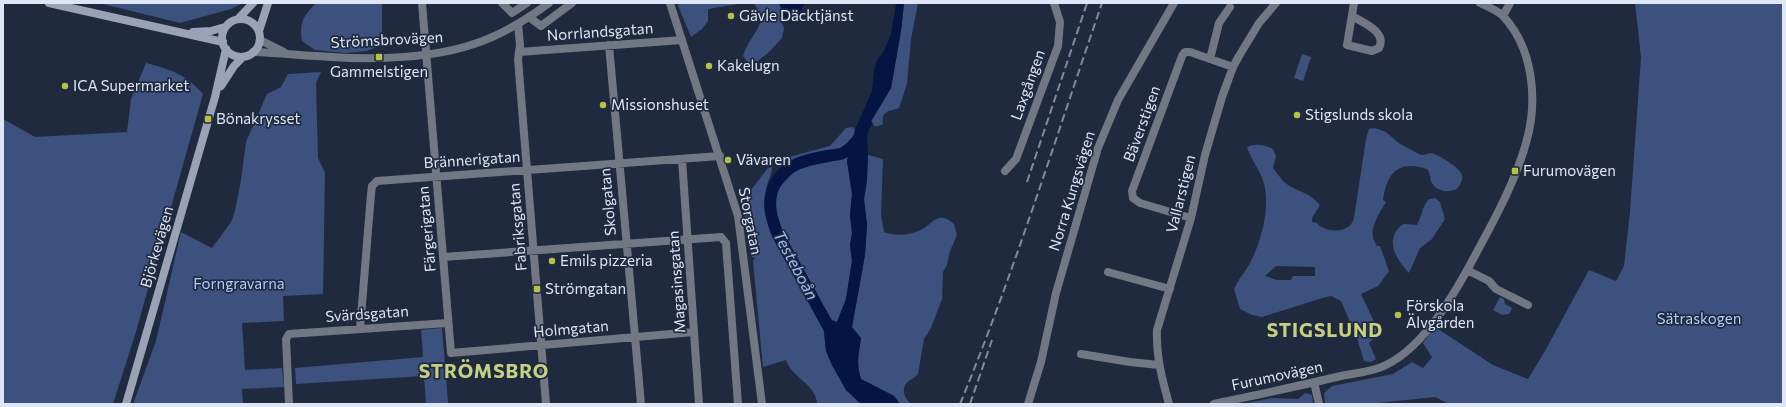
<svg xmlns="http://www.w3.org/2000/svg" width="1786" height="407" font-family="Commissioner,sans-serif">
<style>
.green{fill:#3c517d;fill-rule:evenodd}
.water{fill:#041544}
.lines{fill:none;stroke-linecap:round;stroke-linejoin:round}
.river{stroke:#041544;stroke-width:12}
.minor{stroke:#717783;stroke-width:8}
.tertiary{stroke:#717783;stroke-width:8}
.secondary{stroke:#99a3b5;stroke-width:8}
.rail{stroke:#828b9d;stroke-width:2;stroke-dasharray:8 4;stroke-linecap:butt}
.poi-dot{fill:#b8c147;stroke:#1f2a3f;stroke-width:1.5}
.labels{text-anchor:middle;stroke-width:3.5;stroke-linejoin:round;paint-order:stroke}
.poi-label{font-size:15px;fill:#dee5f4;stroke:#1f2a3f;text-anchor:start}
.street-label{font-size:15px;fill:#dee5f4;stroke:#1f2a3f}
.park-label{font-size:15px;fill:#b5cdfe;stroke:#1f2a3f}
.water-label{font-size:16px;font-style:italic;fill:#9fbfff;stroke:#1f2a3f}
.district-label{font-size:19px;font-weight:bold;letter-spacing:1px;fill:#c7cf82;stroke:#1f2a3f}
</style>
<rect width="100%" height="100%" fill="#1f2a3f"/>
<!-- green -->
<path class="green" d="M99 3H243L231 9 180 23Z
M316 3H382V33L386 43 367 51 345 53 315 50 302 41C299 23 303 16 316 3Z
M677 3H744L708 9V21L702 29 691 37Z
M754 3H779L782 11 781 21 784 28 782 38 769 52 758 61 748 63 743 56C747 42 758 32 762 18Z
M904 3H918L911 39 907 84 899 108C890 111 880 111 883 124L878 126H875L871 122 891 88 901 31Z
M1635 3H1783V404H1449L1435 397 1368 404H1325L1324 393 1332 386 1393 374 1412 362 1423 368 1432 357 1423 343 1435 327 1493 365 1528 379 1545 351 1589 270 1616 281 1624 266 1630 212 1641 57Z
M1302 54 1311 57 1303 81 1294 78Z
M146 63C172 70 185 74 203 94L135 335 113 404H3V119L35 137 127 132 131 99Z
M321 72 316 83 318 158 325 173 323 294 283 296 284 321 242 323 245 370 282 368 284 387 242 389 243 404H133L156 341 181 232 212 248 231 222 235 211 241 180 246 142 267 94 281 87 288 74Z
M853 127 855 130 847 161 852 194 850 215 852 233 850 245 852 261 846 299 837 322 822 325 824 331 826 351 832 365 846 390 861 404H817C816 384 792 378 786 360L763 367 753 261 755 258 752 257 744 211 751 190 768 168 772 167C772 176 766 183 766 191L773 194 794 172 789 157 830 146 846 128Z
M1375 128 1386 132 1400 144 1421 155C1424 155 1427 154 1430 153 1435 152 1462 169 1462 175 1463 181 1460 185 1457 189 1447 193 1436 192 1431 181 1430 176 1430 173 1427 169 1399 160 1387 172 1383 200L1386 202C1378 216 1366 231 1377 246H1380L1389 271 1378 286 1361 294 1377 328 1375 337 1369 343 1376 359 1371 362 1364 361 1357 338 1341 301 1331 296 1326 297 1262 317 1252 315 1240 309 1234 289C1239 278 1247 270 1252 259 1262 238 1270 208 1264 184 1261 171 1251 160 1247 147 1255 143 1266 145 1273 149L1276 156 1273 168C1278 174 1282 181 1288 185 1301 193 1309 192 1320 205L1312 218V222L1317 223C1323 231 1340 233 1348 227 1351 225 1353 221 1354 218L1366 139 1369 129ZM1276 266 1315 267V276H1293L1291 280H1277L1265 276Z
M868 155 883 159 881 215 884 232C896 237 913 235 924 228 929 225 935 218 940 218 946 217 950 221 954 224L957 235 950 251 947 265 943 272 942 299 931 328 924 339 918 374C916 377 913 378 910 380 900 387 903 398 912 404H900L894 396 861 379 858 369 857 355 860 346 852 327 865 255 867 225 864 199 867 180Z
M1435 198 1440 202 1445 219 1432 239 1420 248 1409 273C1399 262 1388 248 1395 233 1397 230 1400 225 1404 224 1408 224 1413 225 1417 225 1422 216 1422 206 1429 199Z
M1500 297 1504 299 1505 304 1512 308 1509 314 1502 315 1493 310Z
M442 328 448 403 426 404 424 376 296 384 295 368 423 357 421 330Z
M1305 393 1312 395 1313 404H1241L1272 398 1298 399Z"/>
<!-- water -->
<path class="water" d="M779 3H805C799 15 796 20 781 21L782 11Z
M896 3H904L901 31 891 88 871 121 873 123 868 131 867 139 868 155 867 180 864 199 867 225 865 255 852 327 861 338C859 355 856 362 861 379L894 396 900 404H861L846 390 832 365 826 351 824 331 822 325 832 320 837 322 846 299 852 261 850 245 852 233 850 215 852 194 847 161 855 130 872 91 874 69 877 60 884 51 891 34Z"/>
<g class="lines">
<!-- river -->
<path class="river" d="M833 335 778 235C771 218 766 201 775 184 787 163 806 160 828 156 832 155 838 155 843 153 850 150 856 142 861 136"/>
<!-- minor -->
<path class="minor" d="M422 3 451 353 694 332
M502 3 512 13 527 3
M1352 16C1364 23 1387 32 1379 48L1372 51 1347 45 1354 3
M1503 16 1510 3
M529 17 541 26 572 3
M518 24 520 45 518 59 546 404
M609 45 641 404
M519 52 682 40
M1210 59 1219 23 1230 7
M682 159 699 404
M1005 171 1016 159 1058 46 1060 22 1054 3
M1191 218 1140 203 1133 198 1132 191 1182 56 1185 52H1190L1233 67
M443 257 721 237 726 243 738 404
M1467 270 1489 281 1496 289 1528 305
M1108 272 1170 289
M360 329 371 194 372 186 377 181 720 156
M1081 354 1130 362 1159 365
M1314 382 1319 404
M289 404 286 339 289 334 448 323
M1169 404C1162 379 1156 356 1157 330L1191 218 1205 155 1222 97 1233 67 1239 56 1259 23 1276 3
M1214 404C1256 395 1299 386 1341 376 1355 373 1373 372 1386 365 1427 345 1458 288 1479 248 1497 215 1516 179 1526 143 1538 102 1534 49 1503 16 1497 10 1488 7 1480 3"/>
<!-- tertiary -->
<path class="tertiary" d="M670 3 738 216 762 404
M260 40 284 52
M253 52C280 53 306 56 332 57 376 60 433 58 474 44 502 35 526 20 549 3
M1028 404 1041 362 1056 293 1098 148 1118 100 1174 3"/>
<!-- secondary -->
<path class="secondary" d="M49 3 223 42
M238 19 253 3
M222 38a19 19 0 1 1 38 0a19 19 0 1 1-38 0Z
M259 31 268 3
M193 32 211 31 225 27
M221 86 234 66 243 57
M126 404 215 97 226 49"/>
<!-- rail -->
<path class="rail" d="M1027 182 1087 3
M960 404C1014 273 1056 137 1102 3
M970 404 992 340"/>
</g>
<!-- markers -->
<g class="poi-dot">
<circle cx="731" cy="16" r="4"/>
<rect x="375" y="53" width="8" height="8" rx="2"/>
<circle cx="709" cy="66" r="4"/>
<circle cx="65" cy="86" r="4"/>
<circle cx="603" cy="105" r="4"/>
<circle cx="1297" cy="115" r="4"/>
<rect x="204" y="115" width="8" height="8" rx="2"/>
<circle cx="728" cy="160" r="4"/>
<rect x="1511" y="167" width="8" height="8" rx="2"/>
<circle cx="552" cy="261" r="4"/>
<rect x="533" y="285" width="8" height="8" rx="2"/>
<circle cx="1398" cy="315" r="4"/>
</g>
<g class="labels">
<!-- poi labels -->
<g class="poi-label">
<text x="739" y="21">Gävle Däcktjänst</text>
<text x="717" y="71">Kakelugn</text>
<text x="379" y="77" text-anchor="middle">Gammelstigen</text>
<text x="73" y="91">ICA Supermarket</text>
<text x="611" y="110">Missionshuset</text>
<text x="1305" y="120">Stigslunds skola</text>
<text x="216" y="124">Bönakrysset</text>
<text x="736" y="165">Vävaren</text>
<text x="1523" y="176">Furumovägen</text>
<text x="560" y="266">Emils pizzeria</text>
<text x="545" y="294">Strömgatan</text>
<text x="1406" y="311">Förskola<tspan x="1406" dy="17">Älvgården</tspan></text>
</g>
<!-- street labels -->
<g class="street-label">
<text transform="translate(600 32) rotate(-4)" y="5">Norrlandsgatan</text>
<text transform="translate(387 40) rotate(-3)" y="5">Strömsbrovägen</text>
<text transform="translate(1028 85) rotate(-70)" y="5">Laxgången</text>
<text transform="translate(1142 124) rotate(-70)" y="5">Bäverstigen</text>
<text transform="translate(472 160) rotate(-4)" y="5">Brännerigatan</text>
<text transform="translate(1072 191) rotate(-73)" y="5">Norra Kungsvägen</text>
<text transform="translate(1181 194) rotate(-76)" y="5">Vallarstigen</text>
<text transform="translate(608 202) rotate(-95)" y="5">Skolgatan</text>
<text transform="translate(750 221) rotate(79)" y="5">Storgatan</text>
<text transform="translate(518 227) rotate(-95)" y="5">Fabriksgatan</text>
<text transform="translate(427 229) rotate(-95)" y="5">Färgerigatan</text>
<text transform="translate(157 247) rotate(-74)" y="5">Björkevägen</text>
<text transform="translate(677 282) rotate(-94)" y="5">Magasinsgatan</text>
<text transform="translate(367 314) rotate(-4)" y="5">Svärdsgatan</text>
<text transform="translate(571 329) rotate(-5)" y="5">Holmgatan</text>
<text transform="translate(1277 376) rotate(-12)" y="5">Furumovägen</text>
</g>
<!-- park labels -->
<g class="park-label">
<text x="239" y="289">Forngravarna</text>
<text x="1699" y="324">Sätraskogen</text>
</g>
<!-- water labels -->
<g class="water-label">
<text transform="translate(796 265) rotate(62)" y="6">Testeboån</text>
</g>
<!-- district labels -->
<g class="district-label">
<text x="1325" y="337">STIGSLUND</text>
<text x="484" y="378">STRÖMSBRO</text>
</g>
</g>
<!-- border -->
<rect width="1786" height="407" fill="none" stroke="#dee5f4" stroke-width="8"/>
</svg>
